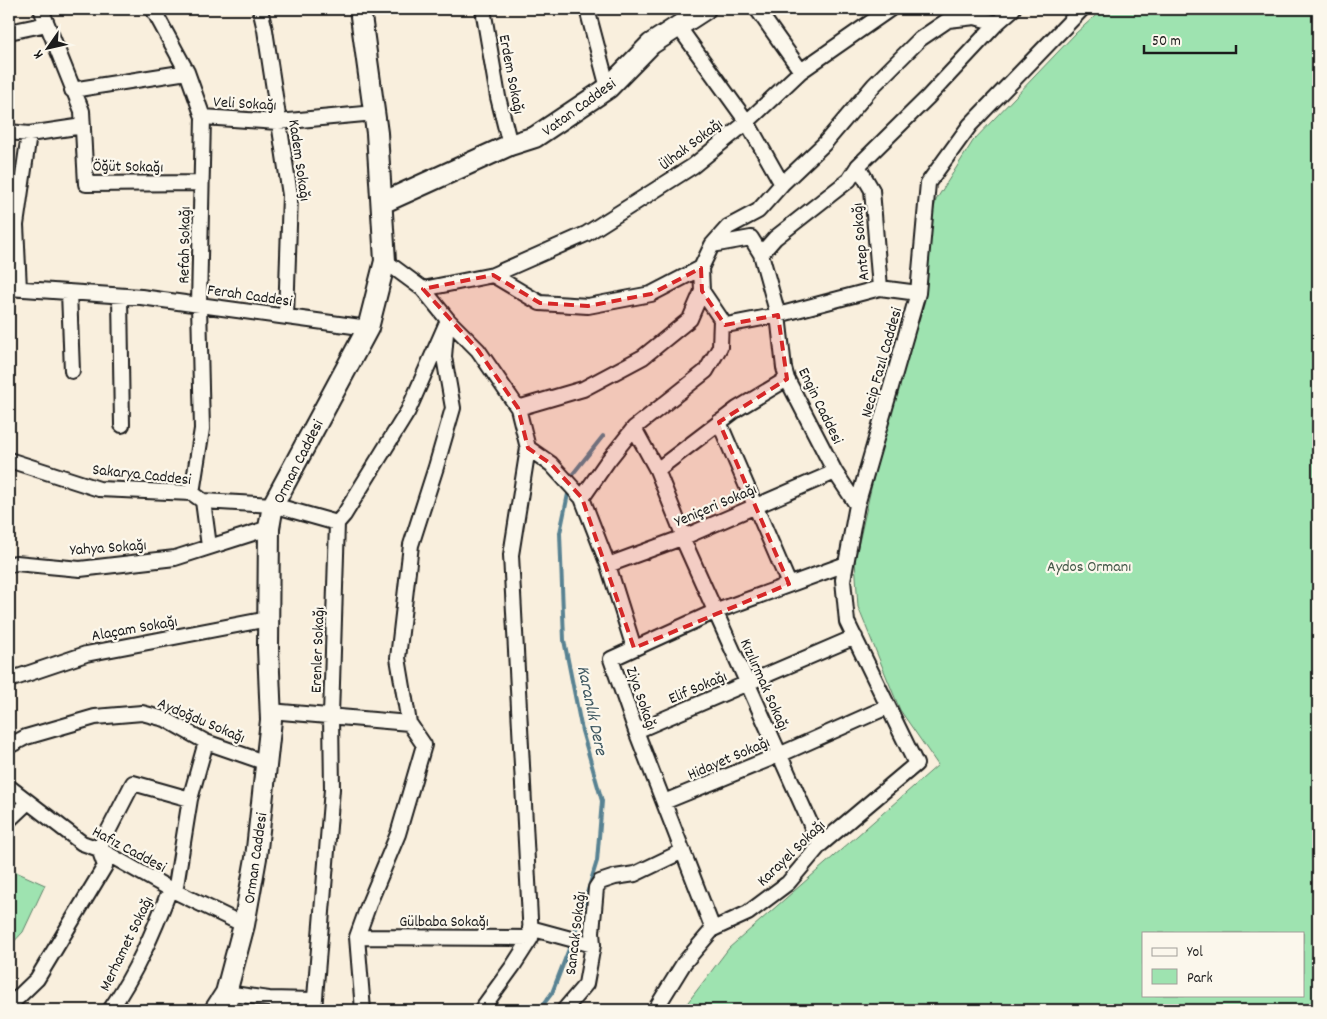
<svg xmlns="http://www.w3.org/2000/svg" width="1327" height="1019" font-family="Dekko,sans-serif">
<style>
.green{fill:#9ee3b0;stroke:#5d8066;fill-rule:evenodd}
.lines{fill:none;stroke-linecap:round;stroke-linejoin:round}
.stream{stroke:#588292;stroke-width:4}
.street-casing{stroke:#1c1c1c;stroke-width:18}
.secondary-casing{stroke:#1c1c1c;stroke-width:24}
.street{stroke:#fbf7ec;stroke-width:14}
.secondary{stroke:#fbf7ec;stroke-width:20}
.marked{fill:#d62828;fill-opacity:0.2;stroke:#d62828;stroke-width:4;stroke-dasharray:10 6;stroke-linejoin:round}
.labels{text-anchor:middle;stroke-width:4.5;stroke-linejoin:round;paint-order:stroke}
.street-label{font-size:16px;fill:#1c1c1c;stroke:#fbf7ec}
.park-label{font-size:16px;fill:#435848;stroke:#fbf7ec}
.water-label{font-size:18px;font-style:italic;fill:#3f5861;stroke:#fbf7ec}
</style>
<rect width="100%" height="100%" fill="#f9efdd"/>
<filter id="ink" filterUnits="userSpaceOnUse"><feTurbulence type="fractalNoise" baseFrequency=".02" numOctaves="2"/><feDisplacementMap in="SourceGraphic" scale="10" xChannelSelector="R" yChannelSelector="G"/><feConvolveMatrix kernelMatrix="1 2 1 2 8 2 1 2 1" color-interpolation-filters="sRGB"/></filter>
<g filter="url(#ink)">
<!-- green -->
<path class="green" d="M1103 9H1318V1010H682L729 948 938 765 900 710 858 607 855 560 936 200 973 141 1076 33ZM1143 933H1303V995H1143Z
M16 872 45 885 23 932 9 947V878Z"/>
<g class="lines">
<!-- stream -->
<path class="stream" d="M572 475 603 436
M568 494 560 533 564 640 582 731 602 801 597 861 576 929
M539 1010 552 993 569 949"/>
<!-- street casing -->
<g class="street-casing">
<path id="street" d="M41 9 82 111 86 184 201 183
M153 9 187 72 203 117 199 305 202 429 192 493
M260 9 265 30 290 195 286 317
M483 9 498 97 510 145
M587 9 608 88
M757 9 801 71
M678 26 747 122 782 184
M9 32 47 24
M72 90 187 72
M203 117 278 122 375 113
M9 132 29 134 83 126
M858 166 872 190 880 288
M712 245 728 227 758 211 782 184 824 144 874 85 920 39 948 20 975 17 997 23
M761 254 778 315 784 368 787 379 835 472 857 505
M385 261 423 289 448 320 478 350 518 408 583 389 643 357 690 319 702 291 701 268 712 245 751 238 761 254 775 238 849 180 858 166 928 97 997 23 1013 9
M493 275 586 234 693 166 747 122 801 71 890 9
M9 288 141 297 368 328
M19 289 16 225 29 134
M423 289 493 275 540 303 588 306 651 294 701 268
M69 292 72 371
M120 296 122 425
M721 326 778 315 880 288 918 293
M719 422 789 584
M634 428 657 470 684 537
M528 448 551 464 582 498
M9 460 99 489 192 493 203 501 273 505 337 523
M657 470 737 409 787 379
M203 501 209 546
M682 537 820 845
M9 565 16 563 80 569 175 558 269 528
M608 565 684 537 835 472
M634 648 608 565 582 498 607 462 634 428 706 371 720 347 721 319 702 291
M9 680 86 654 268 619
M270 711 409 723
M636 731 855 637
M9 746 26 737 95 717 142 713 165 719 206 742 258 760 267 758
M9 787 82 843 99 849 170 889 244 925
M664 802 779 755 887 707
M9 820 28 802
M175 892 190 799 206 742
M530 928 593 945
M713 929 636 731 611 659 714 612 846 564
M357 937 531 938
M9 1006 37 979 105 866 99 849 133 783 190 799
M110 1010C136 973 154 931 170 889
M232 1010 226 993 269 999 314 1000
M314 1010 332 789 331 715 337 523 344 515 408 411 448 320
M363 1010 357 937 370 901 398 834 424 745 409 723 398 658 411 545 436 467 453 408 444 357 446 333
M481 1010 513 966 531 938 511 555 528 448 518 408
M564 1010 586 984 593 945 592 932 596 888 600 882 615 877 635 874 683 851
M655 1010 684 963 713 929 748 913 788 883 820 845 916 764 847 622 843 580 857 505 918 293 928 183 970 125 1082 9"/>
</g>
<!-- secondary casing -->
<g class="secondary-casing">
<path id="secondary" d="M382 203 510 145 535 137 608 88 651 44 705 9
M215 1010 226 993 244 925 256 858 271 720 268 648 269 528 273 505 368 328 385 261 377 133 360 9"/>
</g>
<!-- street -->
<use href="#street" class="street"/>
<!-- secondary -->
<use href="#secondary" class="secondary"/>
</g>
</g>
<!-- marked area -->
<path class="marked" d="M701 268 702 291 725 325 778 315 787 379 719 422 789 584 634 648 582 498 551 464 528 448 518 408 478 350 423 289 493 275 540 303 588 306 651 294Z"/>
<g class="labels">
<!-- street labels -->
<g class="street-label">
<text transform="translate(513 74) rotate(79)" y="6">Erdem Sokağı</text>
<text transform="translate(245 102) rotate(3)" y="6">Veli Sokağı</text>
<text transform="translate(578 106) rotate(-36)" y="6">Vatan Caddesi</text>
<text transform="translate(690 143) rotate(-37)" y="6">Ülhak Sokağı</text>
<text transform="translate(301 160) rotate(82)" y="6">Kadem Sokağı</text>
<text transform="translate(128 165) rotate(1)" y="6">Öğüt Sokağı</text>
<text transform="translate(859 242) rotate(-95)" y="6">Antep Sokağı</text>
<text transform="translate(183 245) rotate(-89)" y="6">Refah Sokağı</text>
<text transform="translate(250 294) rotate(8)" y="6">Ferah Caddesi</text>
<text transform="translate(880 362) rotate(-74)" y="6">Necip Fazıl Caddesi</text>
<text transform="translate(822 405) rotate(64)" y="6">Engin Caddesi</text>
<text transform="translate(297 461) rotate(-63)" y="6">Orman Caddesi</text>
<text transform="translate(142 473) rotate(6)" y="6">Sakarya Caddesi</text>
<text transform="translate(715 504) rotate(-23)" y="6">Yeniçeri Sokağı</text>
<text transform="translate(108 546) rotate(-4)" y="6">Yahya Sokağı</text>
<text transform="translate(134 627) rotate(-10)" y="6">Alaçam Sokağı</text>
<text transform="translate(316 650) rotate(-88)" y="6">Erenler Sokağı</text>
<text transform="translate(766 684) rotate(66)" y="6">Kızılırmak Sokağı</text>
<text transform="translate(697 686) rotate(-23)" y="6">Elif Sokağı</text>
<text transform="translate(643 698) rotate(71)" y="6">Ziya Sokağı</text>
<text transform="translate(202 719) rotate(23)" y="6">Aydoğdu Sokağı</text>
<text transform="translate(728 757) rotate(-23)" y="6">Hidayet Sokağı</text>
<text transform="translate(130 848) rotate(28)" y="6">Hafız Caddesi</text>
<text transform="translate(790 852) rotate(-44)" y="6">Karayel Sokağı</text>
<text transform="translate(254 858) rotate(-82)" y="6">Orman Caddesi</text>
<text x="444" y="926">Gülbaba Sokağı</text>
<text transform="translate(574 933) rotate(-83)" y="6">Sancak Sokağı</text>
<text transform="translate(125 943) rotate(-64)" y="6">Merhamet Sokağı</text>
</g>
<!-- park labels -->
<g class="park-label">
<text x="1089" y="571">Aydos Ormanı</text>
</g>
<!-- water labels -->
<g class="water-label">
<text transform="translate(593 710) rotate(78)" y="6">Karanlık Dere</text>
</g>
</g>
<!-- margin -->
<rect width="1327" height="1019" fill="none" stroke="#fbf7ec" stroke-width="30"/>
<rect x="15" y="15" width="1297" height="989" fill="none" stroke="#1c1c1c" stroke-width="2" filter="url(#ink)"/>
<!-- legend -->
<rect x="1142" y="932" width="162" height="65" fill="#fbf7ec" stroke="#a29f99"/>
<rect x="1152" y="948" width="25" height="8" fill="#fbf7ec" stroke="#a29f99"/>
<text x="1187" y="956" font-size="15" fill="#1c1c1c">Yol</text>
<rect x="1152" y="969" width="25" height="15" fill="#9ee3b0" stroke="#a29f99"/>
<text x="1187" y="982" font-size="15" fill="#1c1c1c">Park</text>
<!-- north arrow -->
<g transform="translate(48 48) rotate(236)" stroke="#fbf7ec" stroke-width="4" paint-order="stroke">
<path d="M0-4L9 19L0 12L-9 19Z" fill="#1c1c1c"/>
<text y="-8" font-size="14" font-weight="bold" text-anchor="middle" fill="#1c1c1c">K</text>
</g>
<!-- scale -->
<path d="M1144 45v8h92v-8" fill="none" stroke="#1c1c1c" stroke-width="2.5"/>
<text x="1152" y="45" font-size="15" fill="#1c1c1c" stroke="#fbf7ec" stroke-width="4" paint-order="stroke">50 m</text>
</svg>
